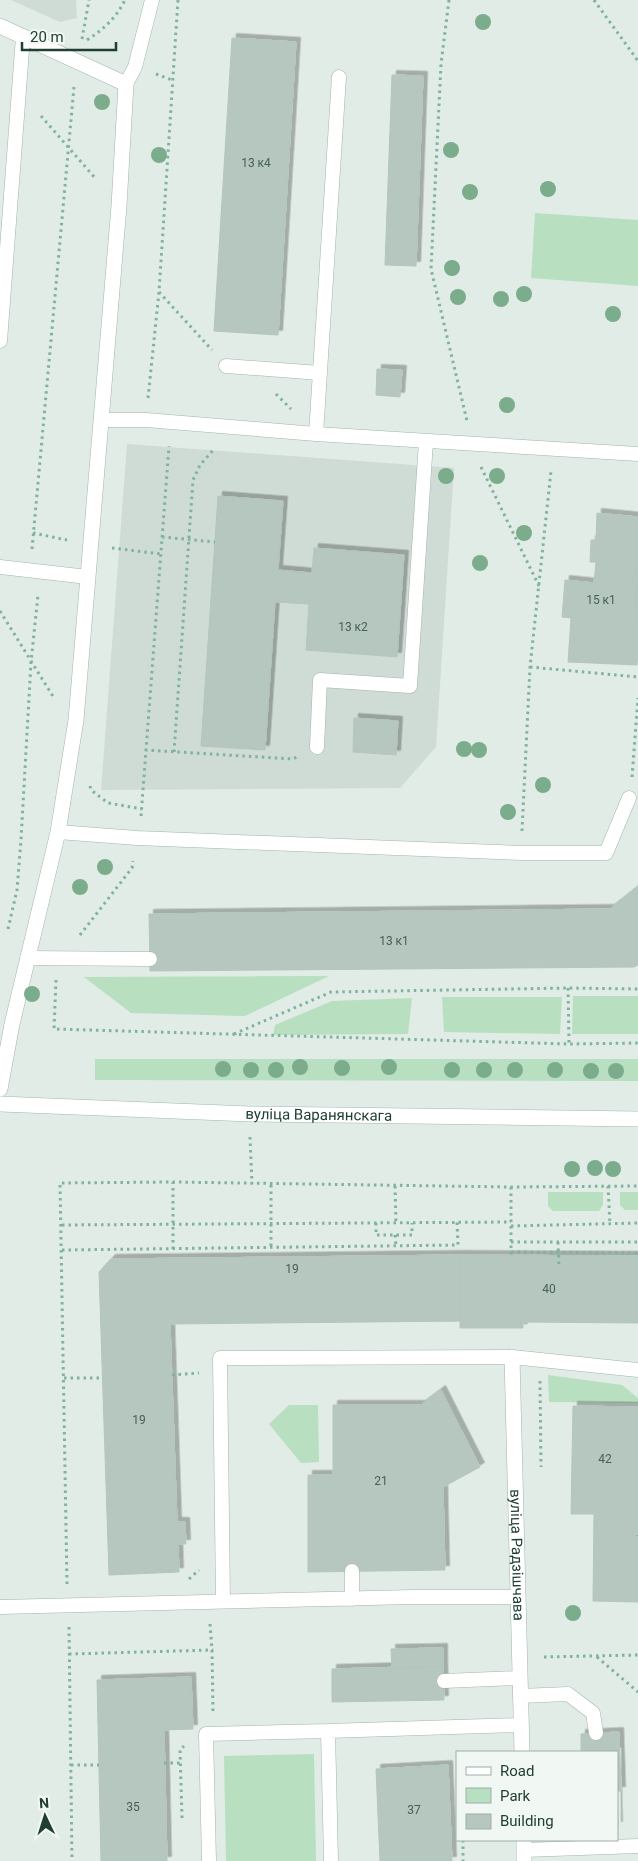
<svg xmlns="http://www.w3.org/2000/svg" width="638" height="1861" font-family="Roboto,sans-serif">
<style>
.built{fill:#cfdcd5}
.green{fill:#b8dfc0}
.building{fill:#b6c7bf;stroke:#b3c6bd;filter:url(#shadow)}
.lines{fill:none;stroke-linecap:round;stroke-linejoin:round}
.lane-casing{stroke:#a3b4ad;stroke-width:15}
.street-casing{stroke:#a3b4ad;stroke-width:16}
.secondary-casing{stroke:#9eb9ae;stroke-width:16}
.path{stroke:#7fb29f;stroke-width:3;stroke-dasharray:2.5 4;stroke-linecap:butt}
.lane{stroke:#fff;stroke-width:14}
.street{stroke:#fff;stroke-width:15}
.secondary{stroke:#fff;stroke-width:15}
.tree{fill:#7bac8c}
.labels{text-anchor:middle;stroke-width:4.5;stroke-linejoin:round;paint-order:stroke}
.number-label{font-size:12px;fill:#466057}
.street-label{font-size:15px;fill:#203e34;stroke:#f1f8f4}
</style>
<defs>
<filter id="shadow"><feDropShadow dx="4.5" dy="-4.5" stdDeviation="0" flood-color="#0004"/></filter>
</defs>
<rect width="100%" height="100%" fill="#e1ece6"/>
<!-- built -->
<path class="built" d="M11 0H76L77 18 60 22Z
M127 444 454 468 436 747 400 788 101 790Z"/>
<!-- green -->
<path class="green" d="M535 213 638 220V286L531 278Z
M329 976 245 1016 131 1013 84 977Z
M573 996H638V1034H572Z
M442 997H562L560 1034 444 1032Z
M412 998 408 1034 273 1035 275 1025 332 1001Z
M95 1059H638V1081L95 1080Z
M548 1192H603V1205L599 1211H553L548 1206Z
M620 1192H638V1210H625L620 1205Z
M548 1375 622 1385 638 1398V1403L549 1402Z
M289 1405H318L319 1462 301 1463 269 1424Z
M314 1754 316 1861H226L224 1756Z"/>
<!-- building -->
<path class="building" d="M232 38 296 42 278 335 214 331Z
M392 75 423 76 416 266 385 265Z
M377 369 402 370 400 397 376 395Z
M218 496 283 501 278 570 312 573 314 548 404 555 397 657 306 650 309 604 275 602 265 750 201 746Z
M597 513 638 517 637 665 568 662 571 618 562 617 565 580 594 583 596 562H590L591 540H596Z
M354 718 398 721 396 755 353 752Z
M638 887V965L634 967 150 971 149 914 610 909Z
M460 1255V1321L170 1324 177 1522H185L186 1544H178L179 1572 109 1575 99 1272 111 1259Z
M460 1255 638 1256V1323L523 1322V1328H460Z
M441 1390 480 1467 443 1487 445 1570 308 1572V1475H333V1405H421Z
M573 1406 638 1407V1602L593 1601 594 1514H571Z
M443 1648V1666L392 1668 391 1649Z
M443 1666 444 1700 332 1702V1669Z
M191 1677 193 1729 164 1730 167 1861H101L97 1680Z
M619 1732 621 1791H617V1752H581V1734Z
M448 1765 452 1861H380L376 1769Z
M617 1791 618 1826H617Z"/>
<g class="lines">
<!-- lane casing -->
<g class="lane-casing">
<path id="lane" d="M126 84 135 67 152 0
M0 341 23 37
M226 366 320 373
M102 420H146L316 434 638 454
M316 434 339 77
M0 567 88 577
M317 747 320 680 410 686 426 441
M58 832 137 838 521 853H606L629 798
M27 958 150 959
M352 1571V1599
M223 1601 220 1358 512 1357 638 1370
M0 1607 413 1597H518
M444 1681 519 1678
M520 1696 568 1694 593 1713 596 1733
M328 1731 521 1725
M524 1850 638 1846
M209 1861 206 1734 328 1731 331 1861"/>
</g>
<!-- street casing -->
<g class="street-casing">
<g id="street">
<path d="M0 26 126 84 119 206 76 720 58 832 12 1024 0 1089"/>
<path id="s1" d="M512 1357 522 1752"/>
<path d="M524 1840V1861"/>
</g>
</g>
<!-- secondary casing -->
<g class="secondary-casing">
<g id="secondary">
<path id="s2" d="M0 1104 250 1114 638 1119"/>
</g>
</g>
<!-- path -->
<path class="path" d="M449 0 441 64 431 269 467 421
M594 0 638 61
M82 39 89 0
M87 40C104 29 116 18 125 0
M156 74 172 80
M41 116 96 179
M159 292 212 350
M276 394 291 409
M148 398 159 292 178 0
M481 467 539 586
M33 533 67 540
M162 537 215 542
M112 548 161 554
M32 549 74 87
M0 611 54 698
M530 667 638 677
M145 750 293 759 299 756
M174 752 193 480 200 465 214 449
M632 777 638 698
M90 786 91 790 108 803 142 809
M141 816 169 446
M522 831 530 667 551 471
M8 929 17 890 21 840 31 662 38 595
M80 935 132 868 133 861
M56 980 54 1029 569 1044 638 1043
M568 988 569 1044
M234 1034 331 992 568 988 638 989
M250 1137 252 1184
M271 1185V1247
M395 1186 396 1223
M608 1186 610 1224
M511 1187V1255
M376 1223V1235H412V1223
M62 1225 511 1222
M511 1226 638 1223
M395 1235 396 1246
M511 1242H638
M558 1242 559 1268
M173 1249V1182
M62 1250 458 1245 457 1222
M511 1252 638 1253
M172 1375 199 1373
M64 1378H102
M540 1381 541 1467
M638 1536V1535
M189 1579 199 1570
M67 1584 60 1183 173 1182 511 1187 638 1186
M210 1624 212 1650
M69 1627 72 1861
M69 1654 212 1650 213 1712
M544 1657 638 1655
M597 1657 638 1692
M164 1763H180
M71 1765H99
M182 1818 180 1750 184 1746
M463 1840V1861"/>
<!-- lane -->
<use href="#lane" class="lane"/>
<!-- street -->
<use href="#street" class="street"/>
<!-- secondary -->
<use href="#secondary" class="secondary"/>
</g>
<!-- trees -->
<g class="tree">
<circle cx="483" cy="22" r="8"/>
<circle cx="102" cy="102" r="8"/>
<circle cx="451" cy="150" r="8"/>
<circle cx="159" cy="155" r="8"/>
<circle cx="548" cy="189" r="8"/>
<circle cx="470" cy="192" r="8"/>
<circle cx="452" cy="268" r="8"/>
<circle cx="524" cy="294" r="8"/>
<circle cx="458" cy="297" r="8"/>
<circle cx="501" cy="299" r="8"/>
<circle cx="613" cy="314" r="8"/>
<circle cx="507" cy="405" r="8"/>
<circle cx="446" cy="476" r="8"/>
<circle cx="497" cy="476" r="8"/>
<circle cx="524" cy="533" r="8"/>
<circle cx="480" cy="563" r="8"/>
<circle cx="464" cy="749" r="8"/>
<circle cx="479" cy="750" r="8"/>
<circle cx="543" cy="785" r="8"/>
<circle cx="508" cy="812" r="8"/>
<circle cx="105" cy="867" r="8"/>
<circle cx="80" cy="887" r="8"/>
<circle cx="32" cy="994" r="8"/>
<circle cx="300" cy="1067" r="8"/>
<circle cx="389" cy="1067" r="8"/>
<circle cx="342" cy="1068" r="8"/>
<circle cx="223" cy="1069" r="8"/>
<circle cx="251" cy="1070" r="8"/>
<circle cx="276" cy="1070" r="8"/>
<circle cx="452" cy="1070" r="8"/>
<circle cx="484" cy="1070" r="8"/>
<circle cx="515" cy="1070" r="8"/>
<circle cx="555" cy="1070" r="8"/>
<circle cx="591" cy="1071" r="8"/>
<circle cx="616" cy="1071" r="8"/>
<circle cx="595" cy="1168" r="8"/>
<circle cx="572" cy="1169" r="8"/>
<circle cx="613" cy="1169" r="8"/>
<circle cx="573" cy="1613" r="8"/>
</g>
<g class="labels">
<!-- number labels -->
<g class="number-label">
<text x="256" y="167">13 к4</text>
<text x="601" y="604">15 к1</text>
<text x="353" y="631">13 к2</text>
<text x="394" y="945">13 к1</text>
<text x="292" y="1273">19</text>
<text x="549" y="1293">40</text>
<text x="139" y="1424">19</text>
<text x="605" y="1463">42</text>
<text x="381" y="1485">21</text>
<text x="133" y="1811">35</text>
<text x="414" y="1814">37</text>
</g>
<!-- street labels -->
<g class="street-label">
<text dy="5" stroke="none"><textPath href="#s2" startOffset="319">вуліца Варанянскага</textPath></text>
<text dy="5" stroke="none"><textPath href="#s1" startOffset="198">вуліца Радзішчава</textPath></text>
</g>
</g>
<!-- legend -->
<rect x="456" y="1751" width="162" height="90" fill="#f1f8f4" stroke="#9daea7"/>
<rect x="466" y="1767" width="25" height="8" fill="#ffffff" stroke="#9daea7"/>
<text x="500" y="1776" font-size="15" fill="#203e34">Road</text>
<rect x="466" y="1788" width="25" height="15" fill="#b8dfc0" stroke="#9daea7"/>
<text x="500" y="1801" font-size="15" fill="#203e34">Park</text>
<rect x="466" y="1814" width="25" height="15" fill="#b6c7bf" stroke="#9daea7"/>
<text x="500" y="1826" font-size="15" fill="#203e34">Building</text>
<!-- north arrow -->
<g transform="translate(45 1816) rotate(356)" stroke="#f1f8f4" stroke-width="4" paint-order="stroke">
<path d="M0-4L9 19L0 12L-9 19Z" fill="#203e34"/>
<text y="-8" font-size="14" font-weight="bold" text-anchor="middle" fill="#203e34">N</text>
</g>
<!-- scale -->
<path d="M22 42v8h94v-8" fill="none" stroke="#203e34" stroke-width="2.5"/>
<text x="30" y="42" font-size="15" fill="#203e34" stroke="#f1f8f4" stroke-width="4" paint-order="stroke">20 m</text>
</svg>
